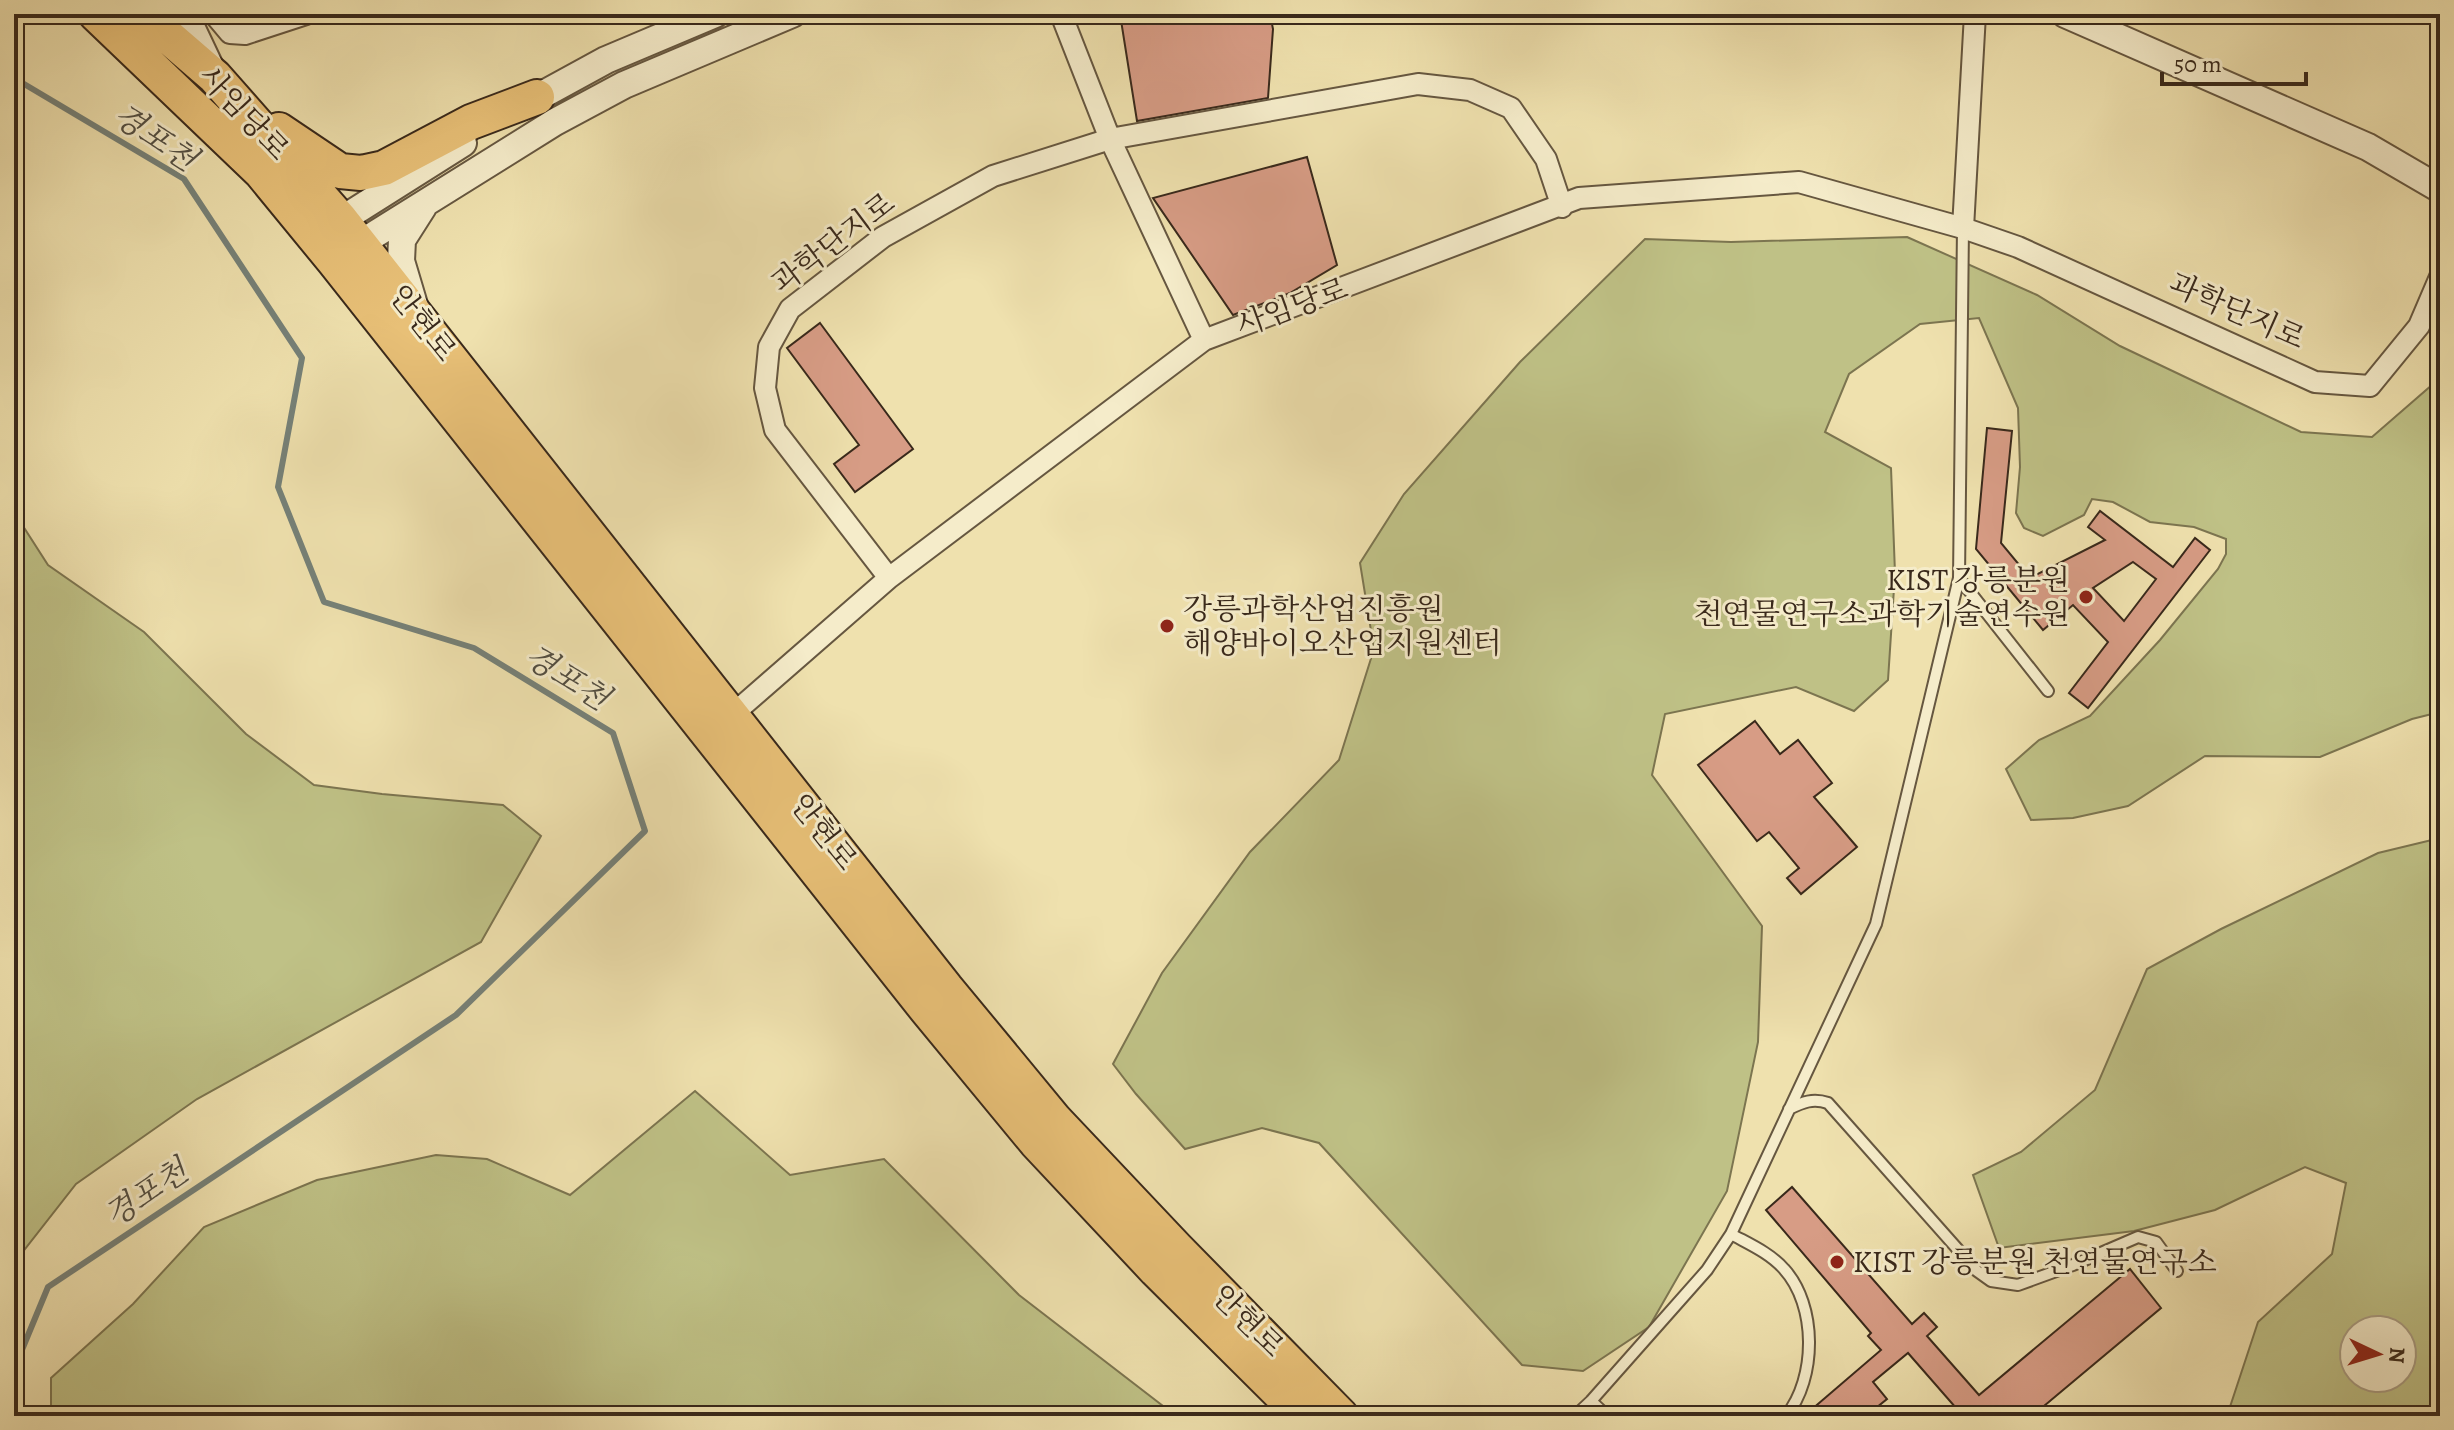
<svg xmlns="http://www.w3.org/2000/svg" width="2454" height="1430" font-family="Alegreya,'Noto Serif KR',serif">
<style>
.green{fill:#bfc186;stroke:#7c7550;stroke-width:2;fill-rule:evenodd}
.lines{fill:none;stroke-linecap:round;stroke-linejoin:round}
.stream{stroke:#768178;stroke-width:6}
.building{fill:#d79c85;stroke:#39291b;stroke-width:2;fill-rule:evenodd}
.service-casing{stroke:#665740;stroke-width:14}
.minor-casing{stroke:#665740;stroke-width:24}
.tertiary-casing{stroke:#665740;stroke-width:30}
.trunk-casing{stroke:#39291b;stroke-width:38}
.service{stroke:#f5ecca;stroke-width:10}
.minor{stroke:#f5ecca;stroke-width:20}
.tertiary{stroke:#f5ecca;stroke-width:26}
.trunk{stroke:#e8c077;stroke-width:34}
.poi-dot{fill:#8f2418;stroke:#f5ecca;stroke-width:3}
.labels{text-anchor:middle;stroke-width:6;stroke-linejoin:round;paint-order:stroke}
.street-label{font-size:30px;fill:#39291b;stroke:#f5ecca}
.poi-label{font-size:30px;fill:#39291b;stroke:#f5ecca;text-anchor:start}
.water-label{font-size:32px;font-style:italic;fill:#524e42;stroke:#f5ecca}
</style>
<rect width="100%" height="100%" fill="#efe1ae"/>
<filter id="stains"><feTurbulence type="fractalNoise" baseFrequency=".0025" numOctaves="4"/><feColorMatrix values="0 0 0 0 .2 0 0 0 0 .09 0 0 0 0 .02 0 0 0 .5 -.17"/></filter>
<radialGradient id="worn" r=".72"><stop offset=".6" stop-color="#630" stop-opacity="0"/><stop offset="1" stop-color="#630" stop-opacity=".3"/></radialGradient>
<!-- green -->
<path class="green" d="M1907 237 2037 295 2120 346 2301 432 2372 437 2440 378V712L2412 719 2320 757 2205 756 2128 806 2073 818 2031 820 2006 769 2039 740 2090 716 2160 640 2218 569 2226 554V539L2194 527 2150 522 2113 502 2092 499 2084 515 2043 536 2024 528 2016 513 2020 467 2018 408 1979 318 1920 324 1849 374 1825 432 1891 468 1895 573 1888 680 1854 711 1796 687 1665 714 1652 775 1762 926 1758 1042 1727 1191 1649 1327 1583 1371 1522 1365 1319 1143 1262 1128 1185 1149 1136 1094 1113 1064 1162 973 1250 852 1339 760 1374 649 1360 563 1404 494 1520 362 1645 239 1731 242Z
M14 512 48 565 144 632 246 734 314 785 382 794 503 805 541 836 481 942 197 1099 76 1184 14 1263Z
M2440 838V1416H2227L2258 1322 2332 1254 2346 1183 2305 1167 2215 1210 2134 1231 1999 1248 1973 1175 2021 1152 2095 1090 2147 969 2221 929 2378 853ZM2354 1330H2402V1378H2354Z
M695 1091 790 1175 884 1159 1019 1295 1176 1416H51V1378L133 1304 204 1227 317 1180 436 1155 487 1159 570 1195Z"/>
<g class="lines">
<!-- stream -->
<path class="stream" d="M14 78 184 179 302 358 278 487 324 602 474 648 613 733 645 831 456 1015 48 1287 14 1369"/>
</g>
<!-- building -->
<path class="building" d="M1120 14H1270L1273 29 1268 98 1137 121Z
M1307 157 1337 265 1290 293 1233 315 1153 198Z
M820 323 913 449 855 492 834 464 859 445 787 348Z
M1987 428 2012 431 2001 543 2030 578 2105 540 2088 527 2100 511 2173 567 2195 538 2210 550 2088 708 2069 693 2108 642 2073 605 2043 630 1976 549ZM2133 562 2156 579 2124 621 2093 588Z
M1755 721 1780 754 1798 740 1832 783 1814 797 1857 847 1801 894 1787 878 1799 868 1769 832 1757 841 1698 765Z
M1792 1187 1912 1324 1924 1313 1937 1327 1927 1336 1979 1395 2130 1269 2161 1308 2032 1416H1963L1908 1353 1873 1382 1887 1399 1866 1416H1804L1881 1350 1868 1336 1871 1333 1766 1210Z"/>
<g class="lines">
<!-- service casing -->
<g class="service-casing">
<path id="service" d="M1959 578 2048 691
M1789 1109C1803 1102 1813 1098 1828 1103L1977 1271 1991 1281 2018 1285 2073 1265 2138 1237 2156 1242 2177 1271
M1731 1234C1749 1244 1770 1253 1784 1269 1817 1305 1817 1378 1786 1416
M1591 1401 1607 1416
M1575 1416 1591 1401 1707 1270 1731 1234 1876 924 1959 578 1963 228"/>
</g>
<!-- minor casing -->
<g class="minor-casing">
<path id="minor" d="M214 14 230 33 245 34 306 14
M1061 14 1110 139 1204 340
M1963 228 1975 14
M889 578 775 430 765 388 769 347 790 309 883 237 993 176 1110 139 1418 84 1470 90 1511 108 1546 159 1562 207
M733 714 889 578 1204 340 1579 198 1799 182 1963 228 2018 247 2315 382 2370 386 2419 326 2440 277"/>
</g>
<!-- tertiary casing -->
<g class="tertiary-casing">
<path id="tertiary" d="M185 14 212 71
M2065 14 2368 147 2440 189
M520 107 606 60 715 14
M327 229 463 143
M345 253 555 122 624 85 792 14
M415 308 401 261 402 240 423 207"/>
</g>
<!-- trunk casing -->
<g class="trunk-casing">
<path id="trunk" d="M96 14 261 172 334 261 927 1010 1036 1142 1156 1270 1303 1416
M142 14 215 77 340 219 946 988 1055 1120 1176 1248 1341 1416
M279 130 340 171 361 173 384 168 471 122 537 97"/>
</g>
<!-- service -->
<use href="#service" class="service"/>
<!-- minor -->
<use href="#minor" class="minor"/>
<!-- tertiary -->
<use href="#tertiary" class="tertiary"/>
<!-- trunk -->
<use href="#trunk" class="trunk"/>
</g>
<!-- markers -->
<g class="poi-dot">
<circle cx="2086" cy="597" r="8"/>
<circle cx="1167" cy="626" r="8"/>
<circle cx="1837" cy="1262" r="8"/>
</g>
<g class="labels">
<!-- street labels -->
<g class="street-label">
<text transform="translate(244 113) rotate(47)" y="10">사임당로</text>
<text transform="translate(833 243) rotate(-37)" y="10">과학단지로</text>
<text transform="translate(1292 307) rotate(-20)" y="10">사임당로</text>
<text transform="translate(2237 311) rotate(24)" y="10">과학단지로</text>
<text transform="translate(423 323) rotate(52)" y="10">안현로</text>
<text transform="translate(824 832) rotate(52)" y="10">안현로</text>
<text transform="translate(1248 1321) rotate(45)" y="10">안현로</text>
</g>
<!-- poi labels -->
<g class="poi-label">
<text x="2070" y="590" text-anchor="end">KIST 강릉분원<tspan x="2070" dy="34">천연물연구소과학기술연수원</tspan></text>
<text x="1183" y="619">강릉과학산업진흥원<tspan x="1183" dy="34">해양바이오산업지원센터</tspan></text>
<text x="1853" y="1272">KIST 강릉분원 천연물연구소</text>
</g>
<!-- water labels -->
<g class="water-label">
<text transform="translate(155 137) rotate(34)" y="11">경포천</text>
<text transform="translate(567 677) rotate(32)" y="11">경포천</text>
<text transform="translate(146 1193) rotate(-34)" y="11">경포천</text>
</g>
</g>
<!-- margin -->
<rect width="2454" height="1430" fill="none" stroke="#efe1ae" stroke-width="48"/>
<rect x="16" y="16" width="2422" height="1398" fill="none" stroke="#39291b" stroke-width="4"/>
<rect x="24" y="24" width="2406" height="1382" fill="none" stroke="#39291b" stroke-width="2"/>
<!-- north arrow -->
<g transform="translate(2378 1354) rotate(94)"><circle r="38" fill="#f5ecca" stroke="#aa9e84" stroke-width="2"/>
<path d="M0-6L14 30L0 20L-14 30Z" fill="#8f2418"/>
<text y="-12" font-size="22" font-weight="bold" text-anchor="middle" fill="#39291b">N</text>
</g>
<!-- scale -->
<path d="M2162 72v12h144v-12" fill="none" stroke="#39291b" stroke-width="4"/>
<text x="2174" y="72" font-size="24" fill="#39291b" stroke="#f5ecca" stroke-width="6" paint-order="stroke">50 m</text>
<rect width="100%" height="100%" filter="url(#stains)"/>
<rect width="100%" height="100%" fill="url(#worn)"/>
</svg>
